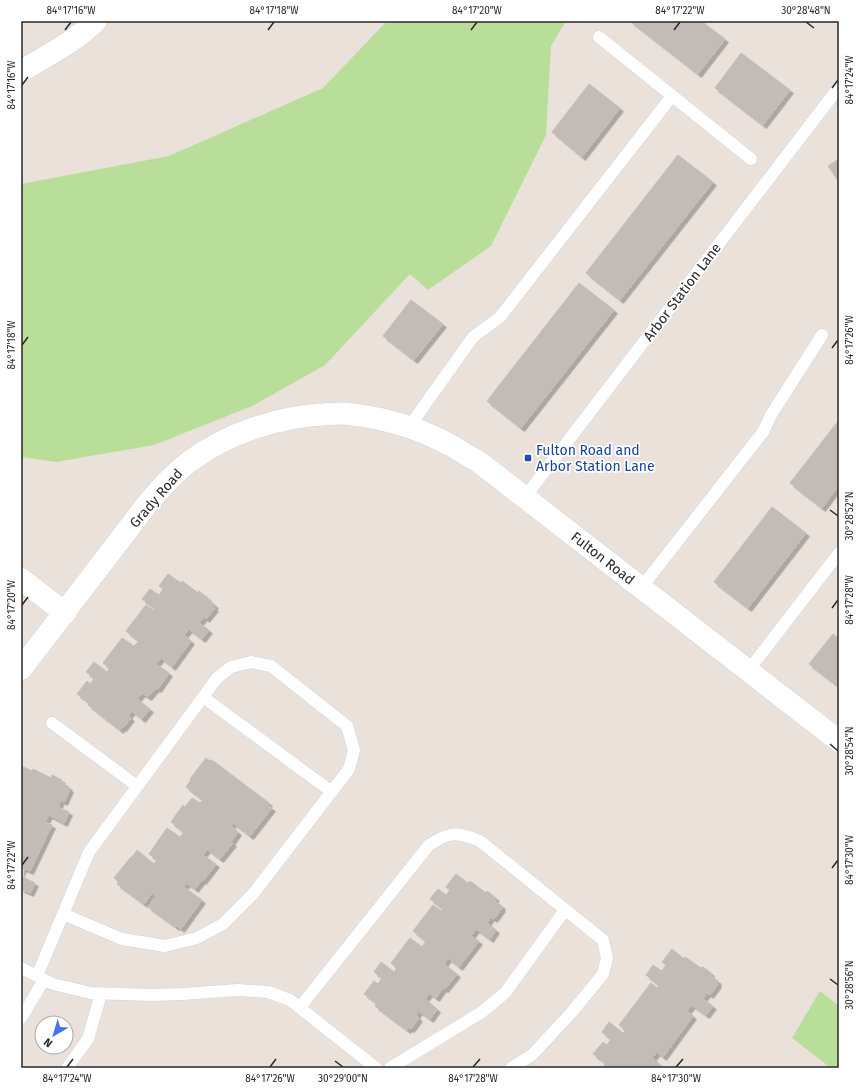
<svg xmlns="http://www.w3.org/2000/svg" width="860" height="1089" font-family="'Fira Sans',sans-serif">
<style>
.green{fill:#b8de99}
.building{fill:#c2bbb7;stroke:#c5bdb4;filter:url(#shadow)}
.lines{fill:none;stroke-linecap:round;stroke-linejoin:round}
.lane-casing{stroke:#cfd4e0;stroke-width:13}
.street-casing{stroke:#cfd4e0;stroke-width:23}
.secondary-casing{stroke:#cfd4e0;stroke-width:23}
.lane{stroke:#fff;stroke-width:12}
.street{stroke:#fff;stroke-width:22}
.secondary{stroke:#fff;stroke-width:22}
.ticks{fill:none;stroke:#282828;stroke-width:1.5}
.transit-dot{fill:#1a4fb4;stroke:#fff;stroke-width:1.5}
.labels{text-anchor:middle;stroke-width:3.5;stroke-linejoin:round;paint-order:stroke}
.street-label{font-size:14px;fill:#282828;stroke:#fff}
.transit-label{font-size:14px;fill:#164399;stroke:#fff;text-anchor:start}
.neatline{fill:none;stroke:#282828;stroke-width:1.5}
.ticks-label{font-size:10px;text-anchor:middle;fill:#282828}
</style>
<defs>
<filter id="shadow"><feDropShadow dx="3.5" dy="3.5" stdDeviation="0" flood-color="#0004"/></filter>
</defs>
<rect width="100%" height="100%" fill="#eae1da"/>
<!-- green -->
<path class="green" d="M387 21H566L551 46 546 135 491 246 428 290 410 274 325 365 252 406 154 445 56 462 21 457V184L169 156 323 88Z
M820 991 839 1006V1068H831L792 1038Z"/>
<!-- building -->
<path class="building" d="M630 21H701L725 39 698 74Z
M741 53 790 90 763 125 715 88Z
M589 84 620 108 582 157 552 132Z
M678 155 713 182 620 300 586 273Z
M839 159V182L828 166Z
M579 283 614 310 521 428 487 401Z
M411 300 443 324 414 360 383 336Z
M839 420V485L822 508 790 483Z
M772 507 806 533 748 608 714 582Z
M168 574 181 583 182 581 198 593 199 591 208 598 207 599 215 605 213 607 215 608 206 619 204 617 199 623 209 630 202 639 189 629 184 635 191 641 172 667 161 658 156 664 169 673 158 689 156 688 148 697 142 693 137 699 150 709 142 719 132 711 128 716 131 718 123 728 122 727 120 730 88 705 90 703 77 694 87 681 90 684 95 678 86 672 94 662 107 672 110 668 103 663 122 638 134 646 139 641 126 631 146 605 154 611 156 609 142 599 150 589 159 595 163 589 159 586Z
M833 634 839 639V687L809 664Z
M206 758 210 761 212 760 269 803 267 805 272 808 250 836 233 823 231 826 238 832 231 842 233 843 220 859 207 849 203 855 216 864 203 881 202 880 195 889 187 883 184 887 202 900 181 929 177 926 176 927 148 907 156 896 152 893 144 904 117 884 119 882 114 878 131 857H132L137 850 154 864 157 860 149 854 167 828 180 837 184 832 171 822 183 805 185 807 192 798 200 803 203 800 186 787 191 780 190 779Z
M21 766 32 771 33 769 51 778 52 775 62 780 61 782 69 787 68 788 70 789 64 802 61 800 58 807 69 812 64 823 49 815 45 822 52 825 30 871 23 868 21 873Z
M456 874 468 883 470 881 486 893 487 891 496 898 494 900 502 906 501 907 502 908 494 919 491 917 487 923 496 930 490 939 476 929 471 936 479 941 459 967 448 958 444 964 457 974 445 989 443 988 436 998 429 993 425 999 437 1009 430 1019 419 1011 416 1016 419 1018 411 1029 409 1028 407 1030 375 1006 377 1003 364 994 374 981 378 984 382 978 374 972 381 962 394 972 397 968 391 963 410 938 422 947 426 941 413 931 433 905 441 911 443 909 430 899 438 889 446 895 450 890 446 887Z
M21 876 35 883 30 893 21 889Z
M672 949 684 959 685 957 701 968 703 967 711 973 710 975 718 981 717 983 718 984 710 995 707 993 703 999 713 1006 706 1015 692 1005 687 1011 693 1016 663 1057 657 1052 652 1058 664 1068H608L604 1065 606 1063 593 1054 603 1042 607 1045 611 1039 602 1032 609 1022 623 1033 626 1030 619 1025 651 983 657 988 659 985 646 975 653 965 662 971 666 965 662 962Z"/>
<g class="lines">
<!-- lane casing -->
<g class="lane-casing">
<path id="lane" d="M599 37 751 159
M409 427 473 337 500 317 672 96
M525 497 839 87
M641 588 763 432 771 415 822 335
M748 671 839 553
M203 697 332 792
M52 723 137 786
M21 968 53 984 91 993 152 995 183 994 238 990 268 992 290 1000 376 1068
M37 976 89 852 217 678 231 667 251 662 271 666 347 726 354 750 349 769 253 894 223 924 197 938 165 946 122 939 63 914
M300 1007 429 845C451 831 456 832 480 841L603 940 607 958 603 974 572 1012 532 1055 511 1068
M21 1018 44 980
M67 1068 88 1039 101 994
M390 1068 482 1012 505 993 565 910"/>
</g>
<!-- street casing -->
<g class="street-casing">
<path id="street" d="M21 71C47 56 74 42 96 21
M21 579 65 613"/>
</g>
<!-- secondary casing -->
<g class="secondary-casing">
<path id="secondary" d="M21 669 148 503C161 488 173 474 189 462 227 433 280 416 328 414 335 414 342 413 349 414 384 418 419 428 450 445 460 450 469 457 479 462L839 741"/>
</g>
<!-- lane -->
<use href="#lane" class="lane"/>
<!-- street -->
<use href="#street" class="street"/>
<!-- secondary -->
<use href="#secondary" class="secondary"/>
</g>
<!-- ticks -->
<path class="ticks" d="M806 22 814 28M65 30 71 22M268 30 274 22M471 30 477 22M674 30 680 22M22 85 28 77M832 88 838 80M22 345 28 337M832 348 838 340M830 510 838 516M22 605 28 597M832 608 838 600M830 744 838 751M22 865 28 857M832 868 838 860M830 979 838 985M335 1061 343 1067M67 1067 73 1059M270 1067 276 1059M473 1067 480 1059M676 1067 683 1059"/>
<!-- markers -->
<rect class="transit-dot" x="524" y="454" width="8" height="8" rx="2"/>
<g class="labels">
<!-- street labels -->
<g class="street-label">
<text transform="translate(682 292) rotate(-53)" y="5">Arbor Station Lane</text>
<text transform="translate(156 498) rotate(-49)" y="5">Grady Road</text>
<text transform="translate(603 558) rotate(38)" y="5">Fulton Road</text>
</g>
<!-- transit labels -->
<g class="transit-label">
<text x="536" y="455">Fulton Road and<tspan x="536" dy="16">Arbor Station Lane</tspan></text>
</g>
</g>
<!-- border -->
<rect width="860" height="1089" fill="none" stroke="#ffffff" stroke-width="44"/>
<!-- north arrow -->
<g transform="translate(54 1035) rotate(218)"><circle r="19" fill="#ffffff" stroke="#a9a9a9"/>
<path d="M0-3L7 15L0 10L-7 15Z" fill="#4174f0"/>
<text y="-6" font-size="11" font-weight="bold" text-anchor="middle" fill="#282828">N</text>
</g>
<rect x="22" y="22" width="816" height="1045" class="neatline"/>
<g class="ticks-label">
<text x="71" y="14">84°17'16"W</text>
<text x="274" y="14">84°17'18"W</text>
<text x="477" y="14">84°17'20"W</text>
<text x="680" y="14">84°17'22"W</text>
<text x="806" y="14">30°28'48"N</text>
<text transform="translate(849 80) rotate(-90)" y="4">84°17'24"W</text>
<text transform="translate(11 85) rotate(-90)" y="4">84°17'16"W</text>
<text transform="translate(849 340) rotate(-90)" y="4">84°17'26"W</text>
<text transform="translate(11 345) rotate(-90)" y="4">84°17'18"W</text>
<text transform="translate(849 516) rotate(-90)" y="4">30°28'52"N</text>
<text transform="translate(849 600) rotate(-90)" y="4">84°17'28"W</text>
<text transform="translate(11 605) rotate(-90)" y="4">84°17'20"W</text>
<text transform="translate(849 751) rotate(-90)" y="4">30°28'54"N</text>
<text transform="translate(849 860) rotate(-90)" y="4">84°17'30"W</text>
<text transform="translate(11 865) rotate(-90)" y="4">84°17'22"W</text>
<text transform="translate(849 985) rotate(-90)" y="4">30°28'56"N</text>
<text x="67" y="1082">84°17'24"W</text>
<text x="270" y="1082">84°17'26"W</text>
<text x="343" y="1082">30°29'00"N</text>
<text x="473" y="1082">84°17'28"W</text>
<text x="676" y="1082">84°17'30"W</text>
</g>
</svg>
